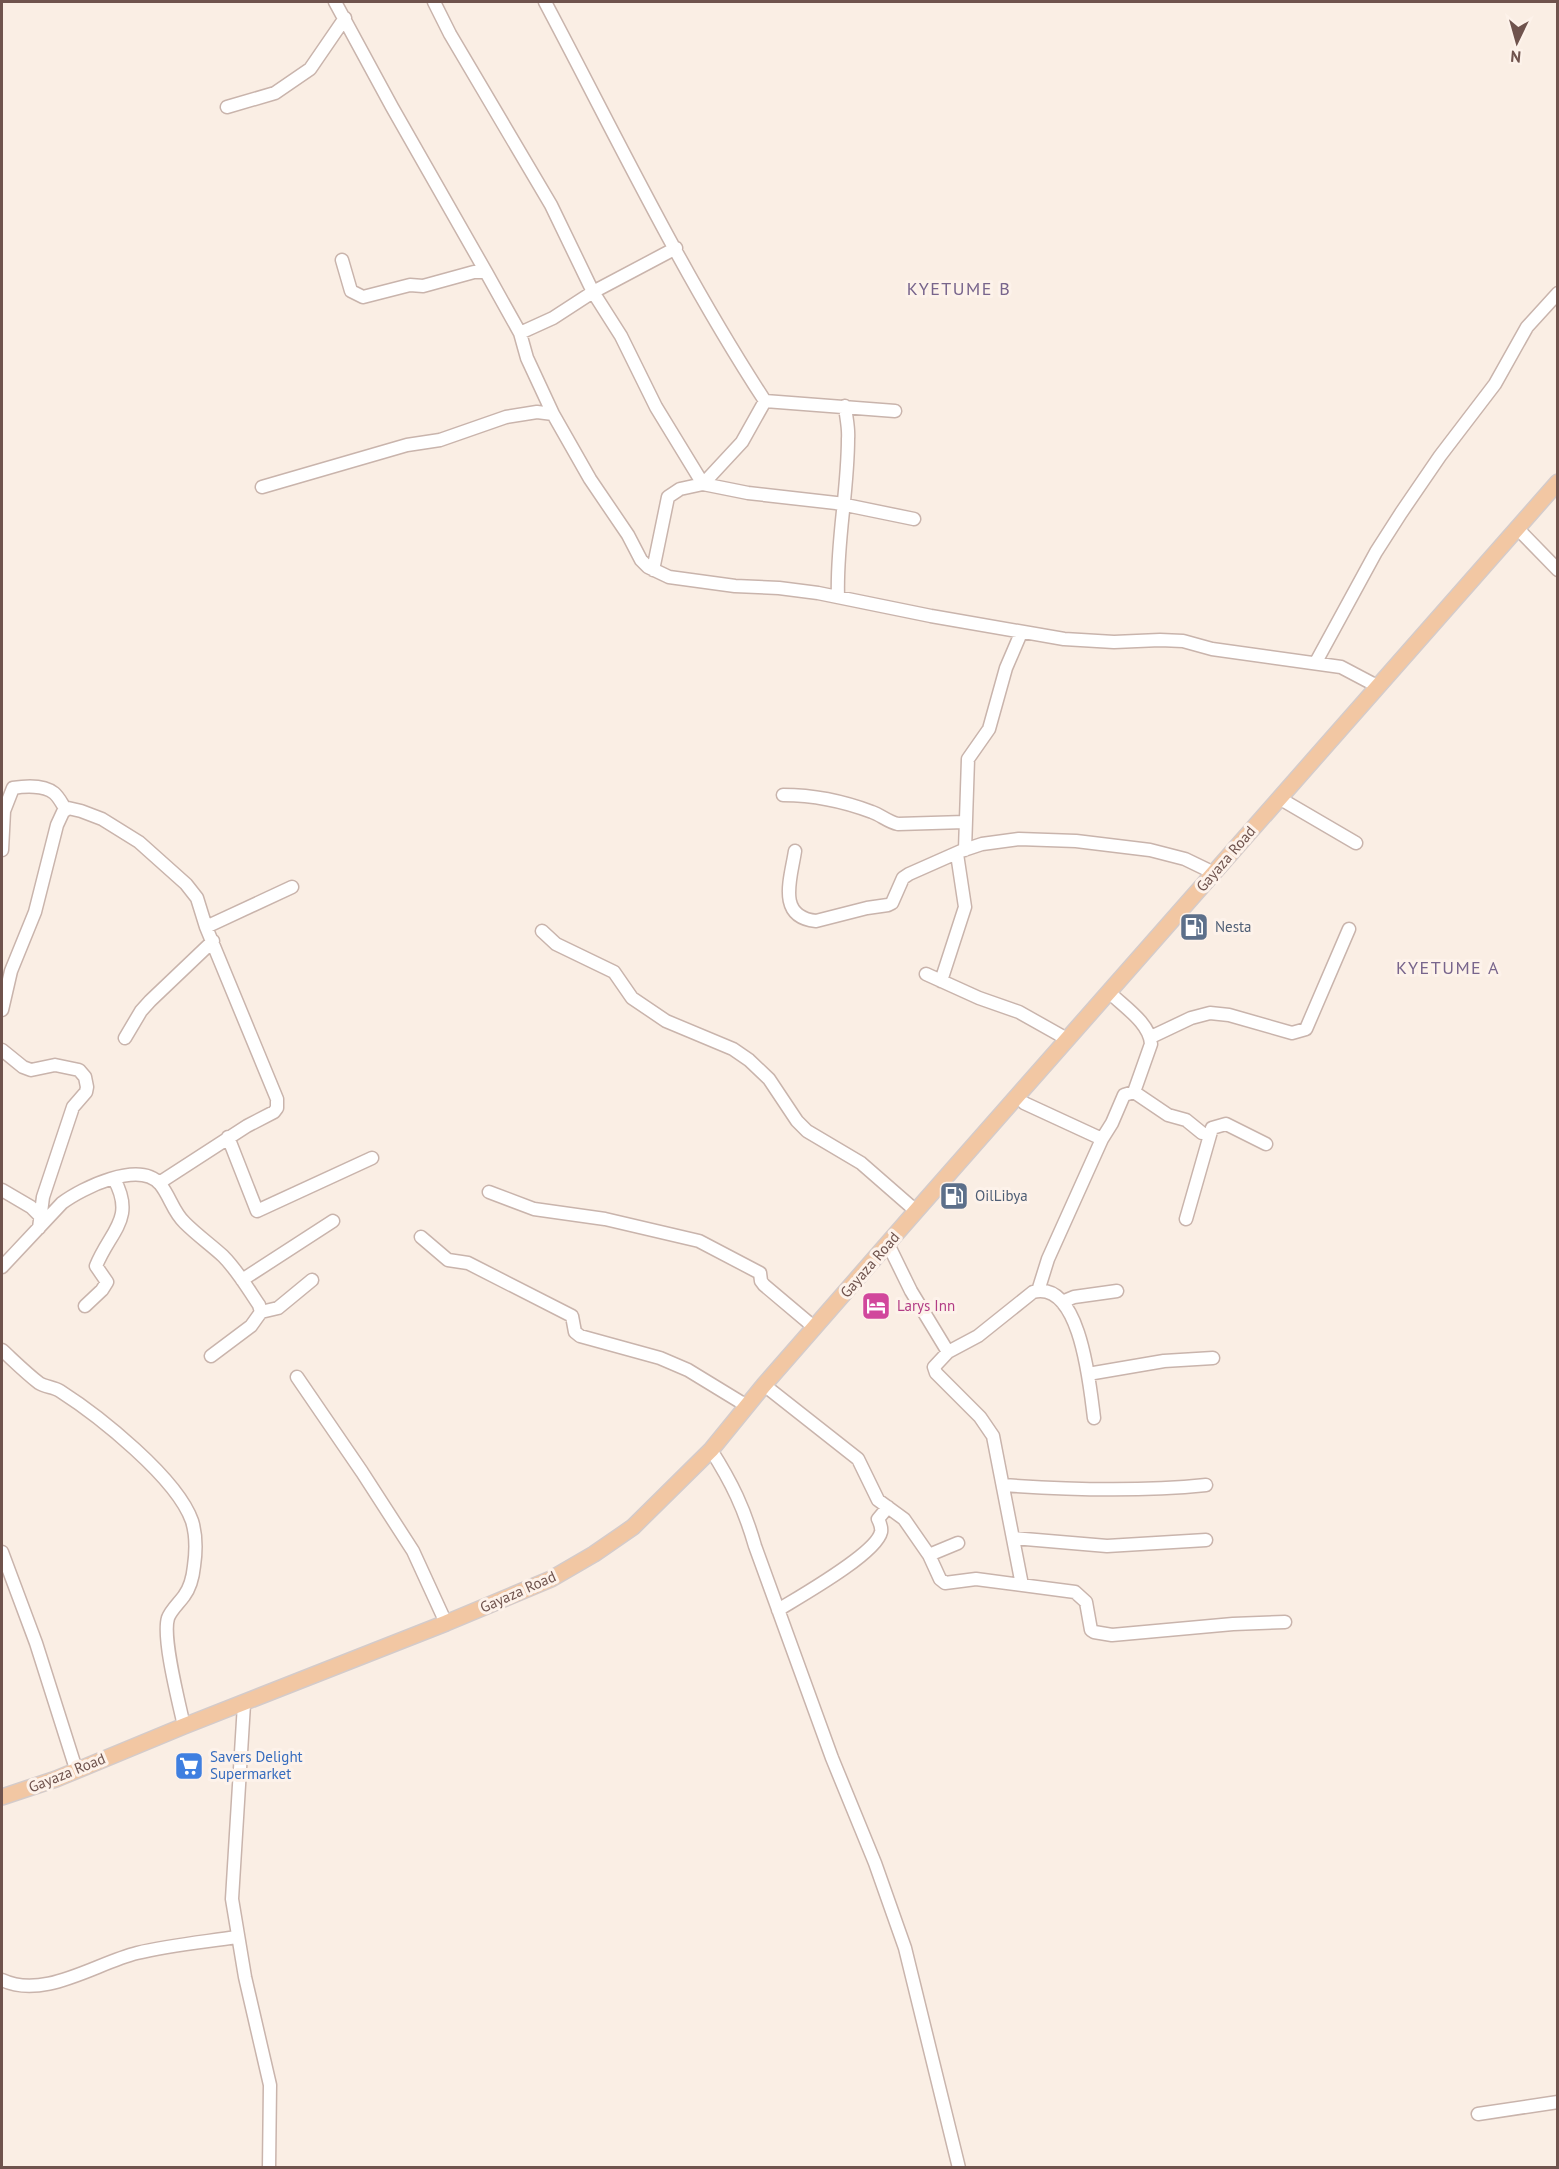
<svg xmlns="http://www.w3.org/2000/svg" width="1559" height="2169" font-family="'PT Sans',sans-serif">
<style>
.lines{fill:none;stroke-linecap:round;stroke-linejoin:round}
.minor-casing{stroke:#c9b4ac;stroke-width:15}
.major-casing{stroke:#d4cbca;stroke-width:18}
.minor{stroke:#fff;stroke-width:12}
.major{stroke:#f2c7a3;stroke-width:15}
.labels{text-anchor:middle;stroke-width:6;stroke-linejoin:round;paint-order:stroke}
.street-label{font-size:15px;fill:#6f534d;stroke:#fdf2ea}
.service-label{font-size:15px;fill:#4e5e75;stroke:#fdf2ea;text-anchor:start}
.hotel-label{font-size:15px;fill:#b23c85;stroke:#fdf2ea;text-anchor:start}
.shop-label{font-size:15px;fill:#366cbe;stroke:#fdf2ea;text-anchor:start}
.quarter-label{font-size:18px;letter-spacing:1.5px;fill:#78658c;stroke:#fdf2ea}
</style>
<rect width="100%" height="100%" fill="#faeee4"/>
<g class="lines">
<!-- minor casing -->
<g class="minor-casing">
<path id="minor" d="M335 2 392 107 486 272
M434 2 450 34 551 205 593 292 621 336 656 407 703 484 748 493 836 503 914 519
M545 2C616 136 682 274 765 401L895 411
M227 107 275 93 310 69 345 18
M342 260 351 291 363 297 410 285 423 286 474 272H486L520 333 527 358 553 414
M520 333 553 318 593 292 676 248
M262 487 407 445 440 440 506 417 537 412 553 414 590 479 628 535 641 560 648 567 669 577 735 586 779 588 818 593 931 616 1064 639 1114 642 1160 640 1183 641 1212 649 1341 667 1377 686
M1517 528 1558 570
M653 570 668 497 680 489 703 484 742 442 765 401
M838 597C836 544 848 492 848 439 849 428 846 417 845 406
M1316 662 1376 552 1401 513 1440 456 1495 384 1527 327 1558 293
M783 795C815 795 843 801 872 812 881 815 888 822 898 824L965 822
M1279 798 1356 843
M2 850 4 811 13 788C25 786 44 785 54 793 59 797 62 804 66 810
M965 850 968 759 989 729 1006 668 1021 633
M795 851C791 878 776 917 816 921L867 908 888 905 892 903 903 878 909 874 961 851 982 844 1019 839 1076 841 1150 850 1185 859 1214 873
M206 927 292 887
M542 931 556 944 614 972 632 998 666 1021 733 1049 749 1060 769 1079 797 1121 807 1131 861 1163 916 1211
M926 974 979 998 1019 1012 1067 1039
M941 981 965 907 957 854
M2 1010 11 971 35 912 57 825 63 812 68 808 81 811 102 819 139 842 186 884 197 898 206 927 277 1099V1108L274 1112 247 1126 159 1183
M1151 1037 1191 1018 1210 1013 1229 1015 1292 1033 1306 1029 1349 929
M125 1038 141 1011 150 1001 213 941
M2 1050 23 1067 31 1070 55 1065 79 1070 85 1077 87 1087 86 1092 73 1107 43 1197 39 1228
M1134 1092 1168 1115 1186 1120 1202 1133
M1024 1103 1102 1139
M228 1137 257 1211 372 1158
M2 1190 31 1207 39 1215
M489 1192 534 1209 605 1219 699 1241 760 1273 761 1281 764 1285 815 1328
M1186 1219 1212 1128 1226 1124 1266 1144
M421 1237 448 1260 468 1263 572 1316 575 1332 580 1336 660 1358 688 1370 747 1406
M888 1244 911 1291 948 1352
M2 1267 62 1203C82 1188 139 1160 160 1184 170 1196 173 1212 185 1223 197 1235 211 1245 223 1256 238 1271 248 1289 259 1305L261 1312 251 1326 211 1356
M242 1280 333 1221
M1038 1291 1048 1259 1102 1139 1112 1123 1124 1095 1134 1092 1151 1044C1150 1023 1123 1006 1109 992
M1062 1302 1074 1297 1117 1291
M85 1306 102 1290 107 1282 96 1266C110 1231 136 1219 114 1179
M261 1312 278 1308 312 1280
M2 1350C14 1361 26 1373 39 1383 45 1387 54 1387 60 1391 99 1416 177 1478 192 1521 196 1534 196 1552 194 1566 193 1576 190 1588 184 1596 179 1603 171 1610 168 1618 162 1638 179 1703 184 1726
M1088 1374 1164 1361 1213 1358
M297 1377 362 1472 413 1551 446 1623
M764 1385 858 1459 878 1500 904 1519 929 1555 940 1579 945 1583 976 1579 1075 1592 1086 1602 1091 1630 1094 1632 1112 1635 1233 1624 1285 1622
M711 1450C732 1483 744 1508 755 1546L832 1758 875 1863 905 1948 959 2168
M1003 1485C1071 1490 1138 1492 1206 1485
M1014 1538 1107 1546 1206 1540
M2 1552 36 1643 76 1769
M929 1555 958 1543
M1022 1585 993 1436 980 1417 936 1373 934 1367 948 1352 978 1336 1033 1292C1081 1279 1090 1388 1094 1418
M778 1610C799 1597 876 1554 881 1532 882 1527 880 1523 878 1519L888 1507
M244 1704 232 1899 245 1977 270 2085 269 2168
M2 1980C44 2000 96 1963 137 1953 170 1945 204 1942 237 1937
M1478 2114 1558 2102"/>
</g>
<!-- major casing -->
<g class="major-casing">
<path id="major" d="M2 1797 56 1779 184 1726 446 1623 551 1579 594 1554 633 1527 711 1450 764 1385 916 1211 1558 482"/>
</g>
<!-- minor -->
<use href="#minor" class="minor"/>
<!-- major -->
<use href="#major" class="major"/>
</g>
<!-- icons -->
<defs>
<g id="fuel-square" transform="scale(1.5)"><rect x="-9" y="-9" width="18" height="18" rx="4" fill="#5c6f8a" stroke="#fdf2ea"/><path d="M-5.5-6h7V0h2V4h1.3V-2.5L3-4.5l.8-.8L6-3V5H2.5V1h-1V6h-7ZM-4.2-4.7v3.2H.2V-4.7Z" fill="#fff"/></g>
<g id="hotel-square" transform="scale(1.5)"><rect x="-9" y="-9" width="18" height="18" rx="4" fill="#d1479c" stroke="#fdf2ea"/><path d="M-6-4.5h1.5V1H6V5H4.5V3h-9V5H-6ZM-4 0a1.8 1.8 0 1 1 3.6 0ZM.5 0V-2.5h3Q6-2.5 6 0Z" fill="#fff"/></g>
<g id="supermarket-square" transform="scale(1.5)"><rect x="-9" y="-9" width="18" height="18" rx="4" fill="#3f7fe0" stroke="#fdf2ea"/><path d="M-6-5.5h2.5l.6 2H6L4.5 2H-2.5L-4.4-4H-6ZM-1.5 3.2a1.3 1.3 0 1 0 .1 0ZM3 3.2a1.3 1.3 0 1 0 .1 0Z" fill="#fff"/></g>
</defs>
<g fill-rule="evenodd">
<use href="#fuel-square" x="1194" y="927"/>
<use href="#fuel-square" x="954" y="1196"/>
<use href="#hotel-square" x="876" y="1306"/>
<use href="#supermarket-square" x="189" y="1766"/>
</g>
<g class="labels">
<!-- street labels -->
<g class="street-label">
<text transform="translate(1226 859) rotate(-49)" y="5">Gayaza Road</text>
<text transform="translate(870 1265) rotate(-49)" y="5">Gayaza Road</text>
<text transform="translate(518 1592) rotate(-24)" y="5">Gayaza Road</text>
<text transform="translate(67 1773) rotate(-22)" y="5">Gayaza Road</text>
</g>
<!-- service labels -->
<g class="service-label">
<text x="1215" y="932">Nesta</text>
<text x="975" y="1201">OilLibya</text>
</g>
<!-- hotel labels -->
<g class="hotel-label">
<text x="897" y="1311">Larys Inn</text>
</g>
<!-- shop labels -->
<g class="shop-label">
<text x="210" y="1762">Savers Delight<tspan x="210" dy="17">Supermarket</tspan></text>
</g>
<!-- quarter labels -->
<g class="quarter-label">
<text x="959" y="295">KYETUME B</text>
<text x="1448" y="974">KYETUME A</text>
</g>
</g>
<!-- border -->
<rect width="1559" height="2169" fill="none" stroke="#6f534d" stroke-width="6"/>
<!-- north arrow -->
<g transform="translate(1517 42) rotate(185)" stroke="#fdf2ea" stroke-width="4.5" paint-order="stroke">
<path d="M0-4.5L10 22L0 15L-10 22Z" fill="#6f534d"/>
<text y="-9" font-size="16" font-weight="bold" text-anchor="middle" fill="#6f534d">N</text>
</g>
</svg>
